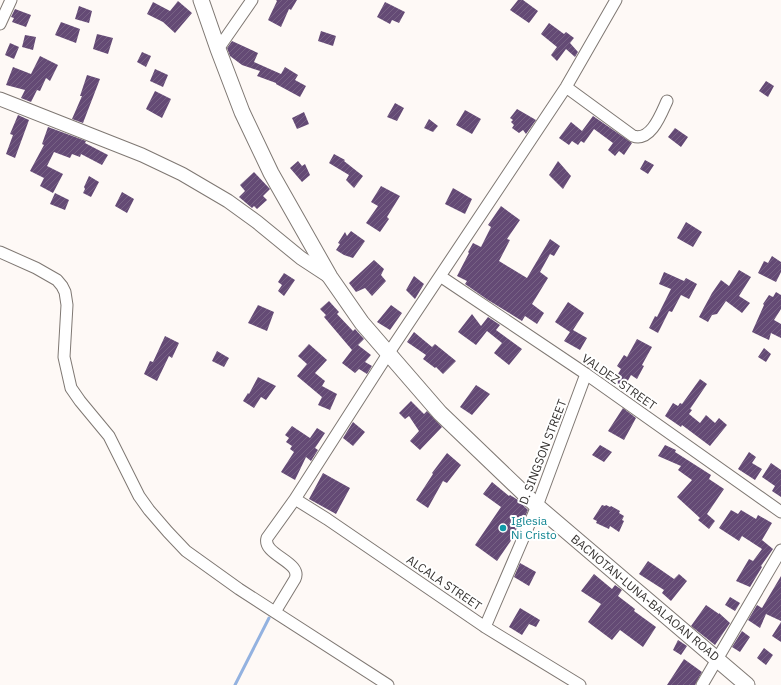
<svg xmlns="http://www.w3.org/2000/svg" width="781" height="685" font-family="'IBM Plex Sans',sans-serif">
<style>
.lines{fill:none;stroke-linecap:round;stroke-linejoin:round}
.stream{stroke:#93b2e0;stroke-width:3}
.building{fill:url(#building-hatch)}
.minor-casing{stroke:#7f7873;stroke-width:13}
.tertiary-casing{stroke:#7f7873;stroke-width:15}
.secondary-casing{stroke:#7f7873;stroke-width:17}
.minor{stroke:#fff;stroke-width:11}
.tertiary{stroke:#fff;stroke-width:13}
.secondary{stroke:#fff;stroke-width:15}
.culture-dot{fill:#0f9aa8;stroke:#fff;stroke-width:1.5}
.labels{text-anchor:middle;stroke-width:4;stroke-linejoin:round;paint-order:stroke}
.street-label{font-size:12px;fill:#373432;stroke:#fff}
.culture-label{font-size:12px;fill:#0d838f;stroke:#fff;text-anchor:start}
</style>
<defs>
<pattern id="building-hatch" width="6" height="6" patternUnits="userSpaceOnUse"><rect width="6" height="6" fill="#644a75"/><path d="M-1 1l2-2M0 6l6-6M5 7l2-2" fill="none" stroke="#776284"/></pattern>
</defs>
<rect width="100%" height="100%" fill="#fef9f6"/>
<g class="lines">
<!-- stream -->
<path class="stream" d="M235 685 269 618"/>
</g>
<!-- building -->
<path class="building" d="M276 0H297L291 10 289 9 281 27 268 20 277 1Z
M518 0H523L538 11 529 23 510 10Z
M178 1 192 13 175 33 163 22 147 14 153 2 170 11Z
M385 2 405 12 399 23 392 20 390 24 377 17Z
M79 6 92 11 89 23 75 19Z
M15 9 31 15 26 27 12 22 14 18 11 17Z
M61 22 80 29 76 43 55 35Z
M549 23 564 34 566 32 574 38 570 43 578 52 575 57 566 49 557 61 551 55 557 47 541 34Z
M321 31 336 36 333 46 318 41Z
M97 34 113 38 108 54 93 49Z
M25 35 36 37 33 50 22 47Z
M232 41 258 53 254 62 281 74 285 67 298 75 295 80 306 86 300 97 276 84V83L257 76 260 71 242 65 230 56 227 48Z
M10 43 19 47 14 59 5 55Z
M142 52 151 56 146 67 137 62Z
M40 56 58 65 50 81 46 78 40 91 37 90 31 102 21 98 25 90 6 85 13 67 31 74Z
M155 69 168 75 163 87 150 81Z
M87 75 100 79 83 123 72 119 82 96H80Z
M766 81 774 86 768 97 759 91Z
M155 91 171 99 162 118 146 109Z
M395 103 404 108 397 121 387 117Z
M517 109 536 120 526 134 523 130 519 133 512 128 514 125 511 122 513 120 510 118Z
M465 110 481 119 472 134 456 125Z
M304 112 309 124 297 129 292 118Z
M18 115 29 120 15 158 6 154 13 135 10 134Z
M593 116 632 143 624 155 619 151 615 156 608 150 613 143 594 129 584 143 581 141 578 145 572 141 569 145 559 138 571 122 582 131Z
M429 119 438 126 433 132 424 128Z
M48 127 86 141 85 143 108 155 102 165 81 154 80 157 72 154 70 158 54 152 47 166 63 174 53 193 40 186 44 178 30 171 44 145 42 144Z
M675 128 688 137 681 147 668 137Z
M334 154 345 160 344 161 363 176 354 188 346 180 349 175 329 163Z
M645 160 654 165 648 174 640 169Z
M298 161 302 166 305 164 310 175 302 182 290 168Z
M558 161 571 176 563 189 549 175Z
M254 172 270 189 263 196 267 200 257 209 254 206 252 208 239 197 245 191 240 185Z
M89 176 99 182 91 197 83 193 85 189 84 187Z
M381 186 400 196 387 217 389 219 380 232 366 223 378 206 371 202Z
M453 188 472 199 465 214 445 204Z
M122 192 134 199 127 213 115 206Z
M55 193 69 200 65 210 50 204Z
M501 206 520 220 507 239 510 240 499 261 527 278 550 239 560 246 554 256 550 254 540 272 548 278 532 304 544 313 537 324 525 316 522 321 488 300 465 284 467 281 457 276 469 253 468 252 473 243 481 247 491 227 488 225Z
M686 222 702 232 693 247 677 238Z
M351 231 365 241 353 258 344 255 336 250 340 244 338 243 345 232 347 236Z
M772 256 781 262V272L776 282 758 273 764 261 768 263Z
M374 260 384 269 381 275 386 281 372 296 365 288 356 292 349 283Z
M739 270 751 277 739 296 750 303 742 313 726 301 717 314 712 315 708 322 699 317 712 293 721 280 729 286Z
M664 272 684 281 686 278 697 284 689 299 681 295 672 312 669 311 658 333 649 328 655 316 657 317 671 289 659 284Z
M284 273 295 280 284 296 278 291 282 285 278 282Z
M414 276 424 284 415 299 406 290Z
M776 292 781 295V309L774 320 781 324V338L771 333 769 340 752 332 764 305 763 304 769 295 773 297Z
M329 301 339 312 337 314 353 331 355 329 364 339 358 345 371 355 365 362 372 366 367 374 359 369 355 373 342 363 352 350 324 317 326 315 320 309Z
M568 302 584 313 573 330 587 338 580 350 564 341 570 332 555 322Z
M258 305 274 312 267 331 248 323Z
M391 305 402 313 390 330 377 322Z
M472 314 481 326 488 317 500 325 496 330 522 349 509 365 494 353 502 343 487 331 476 345 458 332Z
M414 332 432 347 435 344 456 361 443 374 436 367 435 368 423 359 426 355 407 342Z
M165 336 179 343 172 358 169 356 157 381 144 374 150 361 153 362Z
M637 339 652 347 642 365 644 366 637 379 631 375 624 388 617 384 618 381 615 379 621 369 617 366 624 355 627 357Z
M309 344 327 360 315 373 325 381 322 386 337 394 330 410 318 405 322 397 297 376 307 364 298 356Z
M764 348 771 354 766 362 758 357Z
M217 351 229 358 224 367 212 361Z
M258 377 276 386 266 400 261 397 254 408 243 401 248 393 249 394Z
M700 379 707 384 690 409 692 410 689 414 700 423 706 415 715 423 719 418 727 425 710 446 682 425 681 427 665 416 673 403 678 406 680 403 682 404Z
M476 385 490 394 472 415 460 407Z
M411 401 424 414 427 411 442 427 420 450 410 441 419 431 409 416 405 419 399 413Z
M623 408 636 418 624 440 608 431Z
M353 422 365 432 353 446 343 438Z
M292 426 310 438 317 428 325 433 315 448 318 450 311 461 306 457 295 480 281 472 294 452 290 449 292 446 286 442 289 438 285 435Z
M600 445 612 452 604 462 592 455Z
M665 445 676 450 675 452 711 475 709 479 724 489 707 514 715 521 709 529 698 520 700 518 677 497 692 480 678 470 681 466 658 456Z
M749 452 756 457 752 463 762 469 755 480 738 469Z
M447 453 461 465 447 483 443 481 428 508 416 500 433 474 432 473Z
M771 463 781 470V497L772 491 775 486 762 477Z
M323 473 350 488 336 514 309 499Z
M492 482 509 496 510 495 518 500 528 510 521 526 497 561 475 545 501 507 483 494Z
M602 505 605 506 606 505 610 507 611 506 620 511 619 513 624 516 622 520 624 521 619 532 610 526 609 529 596 523 597 521 593 519Z
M731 510 738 514 741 510 756 519 758 515 772 523 762 540 773 549 761 566 762 567 750 587 736 581 749 559 753 561 762 549 742 536 739 541 719 528Z
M648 561 674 579 679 574 687 581 671 601 662 593 664 590 639 574Z
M520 563 536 572 529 586 514 577Z
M594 574 612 589 615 585 622 590 618 596 635 609 634 611 656 627 643 647 620 630 612 640 588 622 601 604 581 591Z
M781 576V621L766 614 760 628 748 620 757 605 762 608Z
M730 597 740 603 735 611 725 605Z
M706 605 719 614V613L730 623 715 645 691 626Z
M520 608 540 620 536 627 529 624 522 635 509 627Z
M781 622V642L772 636Z
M742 631 750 637 740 652 732 647Z
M678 640 687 646 681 655 673 650Z
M764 648 773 655 766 665 757 658Z
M684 659 702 672 695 685H667Z"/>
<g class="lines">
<!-- minor casing -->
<g class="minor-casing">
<path id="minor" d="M0 24 11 0
M218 49 252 0
M566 87 633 136C651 142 661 114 667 101
M0 252 36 268 57 280 62 286 65 292 67 305 64 357 71 388 80 401 109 436 139 496 149 510 168 532 186 551 239 589 388 685
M440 276 586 374 781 512
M295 499 327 519 485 627 580 685
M275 612 295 579C303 562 262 555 267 538L295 499 388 354 566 87 616 0
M485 627 537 506 586 374
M702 685 781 550"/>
</g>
<!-- tertiary casing -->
<g class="tertiary-casing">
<path id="tertiary" d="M0 99 142 155 182 174 228 201 257 222 301 258 330 277"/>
</g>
<!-- secondary casing -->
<g class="secondary-casing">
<path id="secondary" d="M201 0 218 49 242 112 271 173 330 277 362 323 440 413 537 506 747 685"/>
</g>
<!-- minor -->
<use href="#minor" class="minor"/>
<!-- tertiary -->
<use href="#tertiary" class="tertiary"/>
<!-- secondary -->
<use href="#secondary" class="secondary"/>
</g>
<!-- markers -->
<circle class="culture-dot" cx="503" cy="528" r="4"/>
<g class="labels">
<!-- street labels -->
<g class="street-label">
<text transform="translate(619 382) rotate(35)" y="4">VALDEZ STREET</text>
<text transform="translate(543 452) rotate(-69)" y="4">D. SINGSON STREET</text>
<text transform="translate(444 583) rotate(34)" y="4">ALCALA STREET</text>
<text transform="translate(645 598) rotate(40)" y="4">BACNOTAN-LUNA-BALAOAN ROAD</text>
</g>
<!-- culture labels -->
<g class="culture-label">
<text x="511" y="525">Iglesia<tspan x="511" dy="14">Ni Cristo</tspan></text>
</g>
</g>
</svg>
